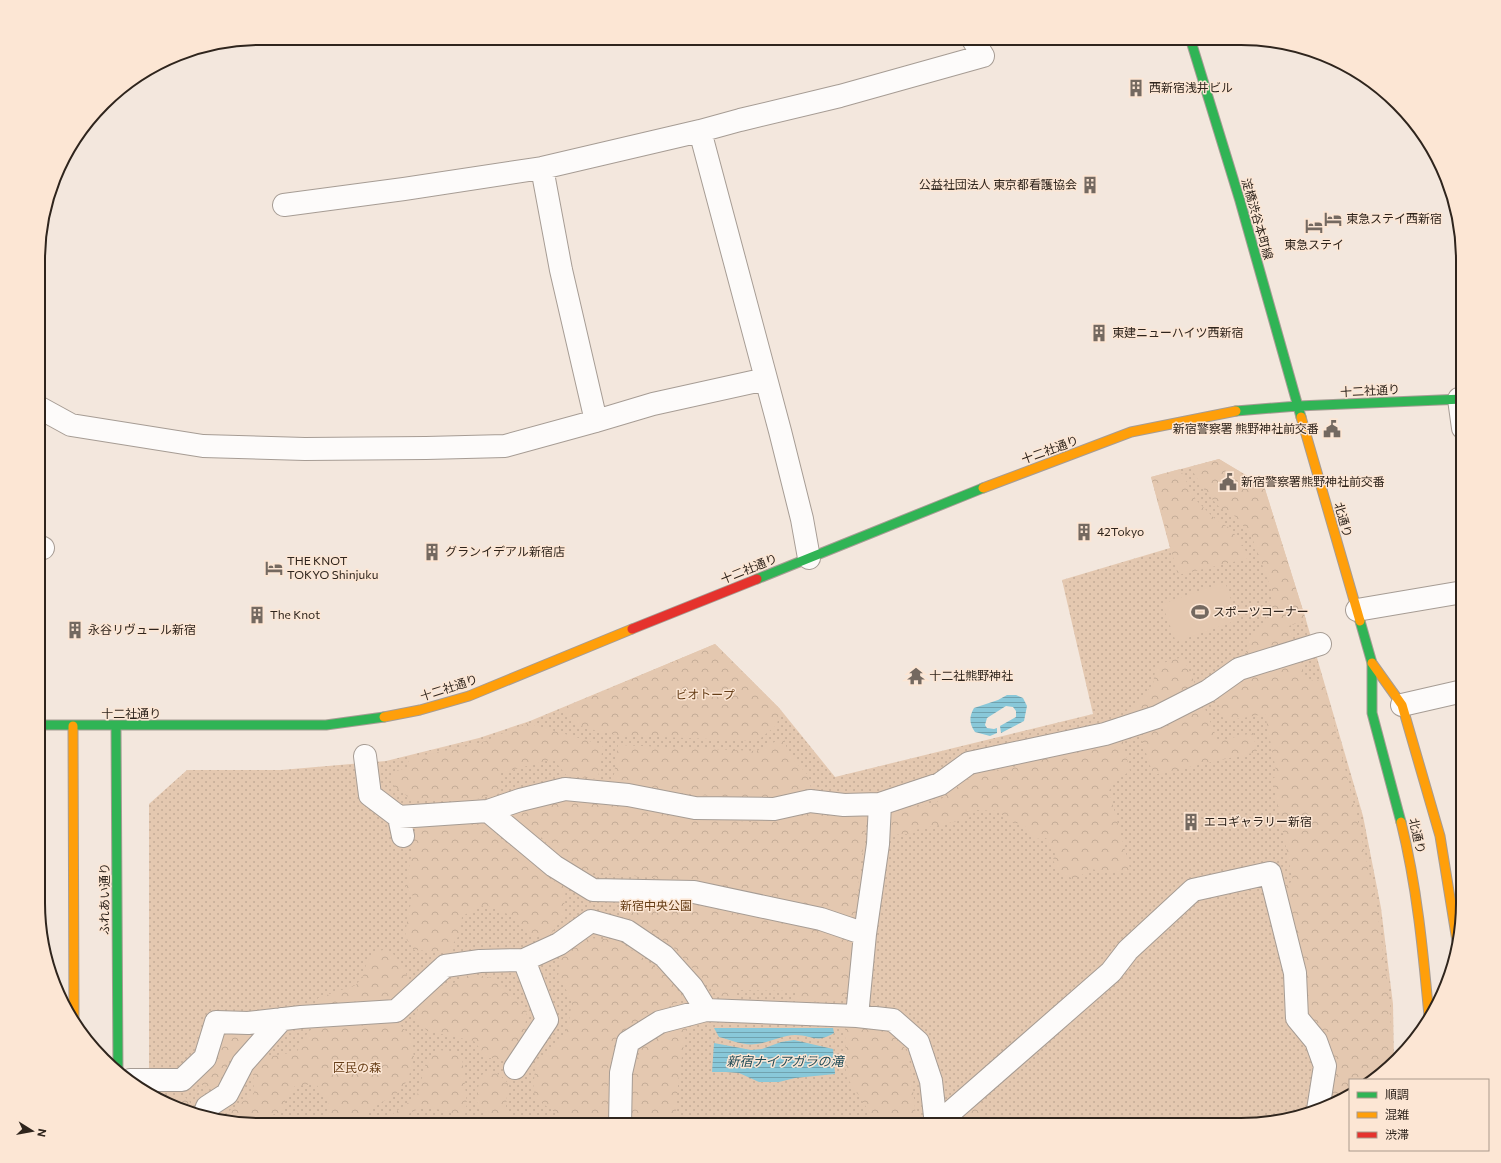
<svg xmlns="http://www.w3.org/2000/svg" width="1501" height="1163" font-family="Commissioner,'Noto Sans JP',sans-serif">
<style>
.grass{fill:url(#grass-dots)}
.forest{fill:url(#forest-crowns)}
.pitch{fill:#e4c8b0}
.water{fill:url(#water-rules)}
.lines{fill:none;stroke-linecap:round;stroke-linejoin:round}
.street-casing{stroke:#a69c94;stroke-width:24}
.fast-casing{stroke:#a69c94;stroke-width:11}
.slow-casing{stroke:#a69c94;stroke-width:11}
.jam-casing{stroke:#a69c94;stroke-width:11}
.street{stroke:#fdfbfa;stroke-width:22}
.fast{stroke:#30b455;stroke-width:9}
.slow{stroke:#ff9f0a;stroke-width:9}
.jam{stroke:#e5322d;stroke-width:9}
.labels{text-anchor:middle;stroke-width:3;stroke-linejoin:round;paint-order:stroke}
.poi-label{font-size:12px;fill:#2f251d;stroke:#fce6d4;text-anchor:start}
.street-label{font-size:12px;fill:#2f251d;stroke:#fce6d4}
.park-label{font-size:12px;fill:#653d16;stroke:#fce6d4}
.water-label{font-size:13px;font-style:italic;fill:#1e4955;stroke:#fce6d4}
.rim{fill:none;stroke:#2f251d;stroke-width:2}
</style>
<defs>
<pattern id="grass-dots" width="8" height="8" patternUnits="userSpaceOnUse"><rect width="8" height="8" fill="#e4c8b0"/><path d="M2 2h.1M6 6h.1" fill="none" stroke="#c4ac97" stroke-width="1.8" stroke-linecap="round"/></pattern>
<pattern id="forest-crowns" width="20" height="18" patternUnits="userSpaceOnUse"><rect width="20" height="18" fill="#e4c8b0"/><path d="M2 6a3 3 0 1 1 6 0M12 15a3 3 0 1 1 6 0" fill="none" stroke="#c4ac97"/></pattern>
<pattern id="water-rules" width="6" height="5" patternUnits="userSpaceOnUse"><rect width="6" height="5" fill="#89c8d9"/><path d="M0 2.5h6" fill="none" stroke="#70a2af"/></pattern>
</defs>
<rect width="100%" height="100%" fill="#f3e7dd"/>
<!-- grass -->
<path class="grass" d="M1219 459 1264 486 1306 620 1363 816 1381 908 1393 1004 1394 1063 1376 1079 1350 1080V1094L1326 1108 1241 1125H245L175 1108 149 1092V804L187 770H281L386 761 479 738 530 721 715 644 780 709 835 777 1093 714 1062 580 1170 548 1151 477Z
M39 799 41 802 42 930 38 918Z"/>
<!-- forest -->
<path class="forest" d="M1219 459 1264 486 1306 620 1289 626 1293 641 1251 657 1246 652 1248 639 1262 627 1271 605 1272 591 1251 535 1236 517 1220 508 1205 491 1190 467Z
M1180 469 1196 500 1214 518 1231 529 1241 543 1250 558 1178 575 1151 477Z
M715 644 780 709 777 725 757 741 615 735 585 728 568 719 563 708Z
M1183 657 1196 686 1154 707 1129 717 1130 711 1153 684 1156 665Z
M1300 662 1306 681 1323 680 1357 817 1377 908 1390 1004 1392 1065 1375 1080H1350V1094L1330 1106 1337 1066 1326 1034 1306 1011 1284 886 1293 881 1272 779 1277 776 1265 714 1231 720 1223 718 1216 697 1243 681 1270 671Z
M1204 706 1218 741 1253 733 1257 752 1153 775 1141 737Z
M527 723 603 745 598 779 567 776 553 759 501 773V793L473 800 411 799 394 786 391 772 407 768 409 758 478 744Z
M784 737 788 754 808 775 811 788 772 798 696 795 613 782 618 745 757 751Z
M1122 738 1130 771 1114 782 1109 791 1131 872 1107 873 1092 869 1073 880 1068 875H1060L1053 860 1055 854 1046 838 1035 839 1023 824 1010 822 998 811 976 810 968 819 915 830 909 834 888 835 891 814 905 808 934 804 976 773 1010 768 1052 755 1113 744Z
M581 798 691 817 750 822 786 817 811 810 868 812 859 877 857 918 788 900 698 883 577 870 560 858 541 837 514 822V814L537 805Z
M448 823 481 824 544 870 551 880 566 886 563 917 550 935 533 936 519 926 515 917 485 905 462 916 460 934 447 952 414 950 405 937 408 914 413 896 406 887 415 830Z
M619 899 682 902 835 934 852 943 849 991 842 1001 797 1003 796 991 735 990 736 1001 721 998 671 945 619 912Z
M589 938 618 940 668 976 684 999 631 1026 614 1046 608 1080 609 1125H567L561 1116 537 1100 533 1090 536 1060 559 1043 568 1028 572 1000 558 976 562 954Z
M383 950 393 954 404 966 409 984 400 1005 318 1006V998L356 985 363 976 366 965 372 953Z
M470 974 493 978 527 1012 524 1034 507 1059 487 1058 474 1041 427 1031 416 1018 420 999 432 987 452 984Z
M342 1021 364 1026 383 1023 400 1025 410 1035 414 1057 408 1080 398 1092 373 1108 360 1125H327L324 1122 329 1102 316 1084 295 1086 285 1100V1111L268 1116 258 1125H245L223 1119 230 1110 254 1094 253 1067 264 1057 297 1052C311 1023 312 1027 342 1021Z
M673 1026H687L679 1074 675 1125H632L631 1074 642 1046Z
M845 1028 886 1030 898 1037 909 1055 917 1125H874V1119L846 1076Z
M228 1030 244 1032 255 1042 251 1049 240 1047 227 1062 219 1085 212 1090 200 1084 199 1080 212 1062Z
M437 1050 451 1051 462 1056 467 1105 461 1117C438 1107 415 1101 397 1125H378L417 1096 427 1059Z
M486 1071 496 1072 508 1083 506 1107 519 1125H485L486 1119 476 1100 480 1077Z
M153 1095H183L190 1102 189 1111 175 1108Z
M981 1100 979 1118 972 1123V1125H957L968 1106Z
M305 1119 311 1125H269L275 1120Z"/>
<!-- pitch -->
<path class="pitch" d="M1225 582 1238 620 1176 642 1162 604Z"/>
<!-- water -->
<path class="water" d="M1007 695H1016L1023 698 1027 706 1024 721 1001 733 1000 726 1016 717V711L1013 707 1006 706 987 718 985 725 987 728 994 729 997 728V733L990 736 975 732C969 723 969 717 974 708L998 700Z
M714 1028H833L834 1033C816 1044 812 1035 795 1035 782 1035 769 1043 756 1044 744 1046 731 1040 719 1037Z
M794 1040 833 1049 835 1074 795 1078 779 1082H759L739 1073 726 1072H712L714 1043 751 1050 762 1049 781 1042Z"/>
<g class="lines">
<!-- street casing -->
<g class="street-casing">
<path id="street" d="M700 131 780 431 802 519 809 558
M542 168 561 270 596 421
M284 205 404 189 542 168 700 131 740 120 840 96 983 56 972 38
M1459 399 1463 428
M40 408 71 425 203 446 305 449 426 448 505 446 596 421 653 404 766 379
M39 546 43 548
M1357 610 1463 592
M1402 705 1463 691
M365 756 370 795 399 817 403 836
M488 811 554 866 593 890 694 892 821 919 865 934
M399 817 488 811 520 800 565 789 628 795 695 808 774 809 810 801 844 805 880 804 940 784 969 763 1105 734 1157 717 1208 691 1239 669 1320 644
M857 1016 865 934 878 844 880 804
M515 1068 547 1020 524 960
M130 1080H182L205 1058 216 1022 248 1023 301 1017 396 1011 445 966 480 961 524 960 559 944 591 921 627 931 664 956 692 987 706 1010
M204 1115 207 1107 227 1094 243 1063 282 1019
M937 1124 1111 972 1128 950 1193 890 1270 873 1295 973 1297 1018 1316 1041 1325 1066 1318 1110
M620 1125 621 1073 628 1042 660 1022 706 1010 857 1016 893 1020 918 1042 931 1081 936 1125"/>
</g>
<!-- fast casing -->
<g class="fast-casing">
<path id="fast" d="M1190 38 1240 201 1301 417
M1236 411 1298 406 1463 399
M757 579 983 488
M1360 621 1372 663V713L1401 822
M39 725H326L384 717
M116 726 118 1073"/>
</g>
<!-- slow casing -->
<g class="slow-casing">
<path id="slow" d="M1301 417 1360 621
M983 488 1131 432 1236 411
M1372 663 1402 705 1440 836 1457 941
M384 717 420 710 469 696 632 629
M73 726 74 1018
M1401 822C1417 886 1423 951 1429 1016"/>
</g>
<!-- jam casing -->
<g class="jam-casing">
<path id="jam" d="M632 629 757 579"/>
</g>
<!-- street -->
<use href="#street" class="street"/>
<!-- fast -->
<use href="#fast" class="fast"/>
<!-- slow -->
<use href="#slow" class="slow"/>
<!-- jam -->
<use href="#jam" class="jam"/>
</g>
<!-- icons -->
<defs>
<g id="building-bare" transform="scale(1.38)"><path d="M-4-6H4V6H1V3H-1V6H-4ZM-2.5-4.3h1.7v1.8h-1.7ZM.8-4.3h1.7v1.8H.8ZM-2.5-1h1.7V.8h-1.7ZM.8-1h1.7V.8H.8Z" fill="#746960" stroke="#fce6d4" stroke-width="2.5" paint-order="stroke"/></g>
<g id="hotel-bare" transform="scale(1.38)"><path d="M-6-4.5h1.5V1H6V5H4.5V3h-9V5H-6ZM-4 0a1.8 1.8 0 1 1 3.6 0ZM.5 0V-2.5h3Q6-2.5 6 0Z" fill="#746960" stroke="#fce6d4" stroke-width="2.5" paint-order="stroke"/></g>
<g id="civic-bare" transform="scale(1.38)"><path d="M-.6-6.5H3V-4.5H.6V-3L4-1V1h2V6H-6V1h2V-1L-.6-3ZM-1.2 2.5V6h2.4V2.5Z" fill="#746960" stroke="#fce6d4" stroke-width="2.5" paint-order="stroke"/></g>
<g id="stadium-bare" transform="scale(1.38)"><path d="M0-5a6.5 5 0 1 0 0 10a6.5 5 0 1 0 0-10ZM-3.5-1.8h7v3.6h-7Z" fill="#746960" stroke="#fce6d4" stroke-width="2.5" paint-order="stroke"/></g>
<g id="temple-bare" transform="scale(1.38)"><path d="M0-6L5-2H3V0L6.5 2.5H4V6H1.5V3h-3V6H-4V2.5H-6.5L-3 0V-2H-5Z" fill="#746960" stroke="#fce6d4" stroke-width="2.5" paint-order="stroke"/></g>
</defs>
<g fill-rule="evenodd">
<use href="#building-bare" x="1136" y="88"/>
<use href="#building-bare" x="1090" y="185"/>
<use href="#hotel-bare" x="1333" y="219"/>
<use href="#hotel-bare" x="1314" y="226"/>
<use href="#building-bare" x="1099" y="333"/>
<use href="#civic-bare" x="1332" y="429"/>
<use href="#civic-bare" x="1228" y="482"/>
<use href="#building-bare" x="1084" y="532"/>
<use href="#building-bare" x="432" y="552"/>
<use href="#hotel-bare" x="274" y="568"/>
<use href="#stadium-bare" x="1200" y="612"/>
<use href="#building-bare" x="257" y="615"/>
<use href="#building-bare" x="75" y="630"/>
<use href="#temple-bare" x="916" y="676"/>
<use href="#building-bare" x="1191" y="822"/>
</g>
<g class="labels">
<!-- poi labels -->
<g class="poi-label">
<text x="1149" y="92">西新宿浅井ビル</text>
<text x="1077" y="189" text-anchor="end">公益社団法人 東京都看護協会</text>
<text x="1346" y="223">東急ステイ西新宿</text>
<text x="1314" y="249" text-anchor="middle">東急ステイ</text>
<text x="1112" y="337">東建ニューハイツ西新宿</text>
<text x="1319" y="433" text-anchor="end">新宿警察署 熊野神社前交番</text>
<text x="1241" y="486">新宿警察署熊野神社前交番</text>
<text x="1097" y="536">42Tokyo</text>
<text x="445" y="556">グランイデアル新宿店</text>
<text x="287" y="565">THE KNOT<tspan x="287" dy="14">TOKYO Shinjuku</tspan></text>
<text x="1213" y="616">スポーツコーナー</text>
<text x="270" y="619">The Knot</text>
<text x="88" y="634">永谷リヴュール新宿</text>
<text x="929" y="680">十二社熊野神社</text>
<text x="1204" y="826">エコギャラリー新宿</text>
</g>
<!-- street labels -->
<g class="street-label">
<text transform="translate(1257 219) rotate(74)" y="4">淀橋渋谷本町線</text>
<text transform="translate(1370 391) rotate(-3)" y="4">十二社通り</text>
<text transform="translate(1050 450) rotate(-20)" y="4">十二社通り</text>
<text transform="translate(1343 520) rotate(74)" y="4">北通り</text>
<text transform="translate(749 569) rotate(-22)" y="4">十二社通り</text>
<text transform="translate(449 688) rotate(-18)" y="4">十二社通り</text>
<text x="131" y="718">十二社通り</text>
<text transform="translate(1417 836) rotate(77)" y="4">北通り</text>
<text transform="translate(105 899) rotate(-90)" y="4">ふれあい通り</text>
</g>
<!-- park labels -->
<g class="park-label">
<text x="705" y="699">ビオトープ</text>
<text x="656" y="910">新宿中央公園</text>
<text x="357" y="1072">区民の森</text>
</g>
<!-- water labels -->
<g class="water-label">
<text x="785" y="1066">新宿ナイアガラの滝</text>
</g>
</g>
<!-- crop -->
<path d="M0 0H1501V1163H0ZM260 45H1241A215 215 0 0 1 1456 260V903A215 215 0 0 1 1241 1118H260A215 215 0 0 1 45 903V260A215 215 0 0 1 260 45Z" fill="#fce6d4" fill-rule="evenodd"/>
<path class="rim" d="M260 45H1241A215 215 0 0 1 1456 260V903A215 215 0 0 1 1241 1118H260A215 215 0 0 1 45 903V260A215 215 0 0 1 260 45Z"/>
<!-- legend -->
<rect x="1349" y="1079" width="140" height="72" fill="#fce6d4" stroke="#aa998b"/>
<rect x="1357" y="1092" width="20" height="6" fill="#30b455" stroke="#aa998b"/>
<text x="1385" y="1099" font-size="12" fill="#2f251d">順調</text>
<rect x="1357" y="1112" width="20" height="6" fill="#ff9f0a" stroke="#aa998b"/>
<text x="1385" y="1119" font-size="12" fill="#2f251d">混雑</text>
<rect x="1357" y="1132" width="20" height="6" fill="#e5322d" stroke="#aa998b"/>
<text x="1385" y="1139" font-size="12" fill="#2f251d">渋滞</text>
<!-- north arrow -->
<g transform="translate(32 1131) rotate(101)" stroke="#fce6d4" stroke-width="3" paint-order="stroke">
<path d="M0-3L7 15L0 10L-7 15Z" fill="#2f251d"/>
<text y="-6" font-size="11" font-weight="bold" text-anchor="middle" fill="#2f251d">N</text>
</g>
</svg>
